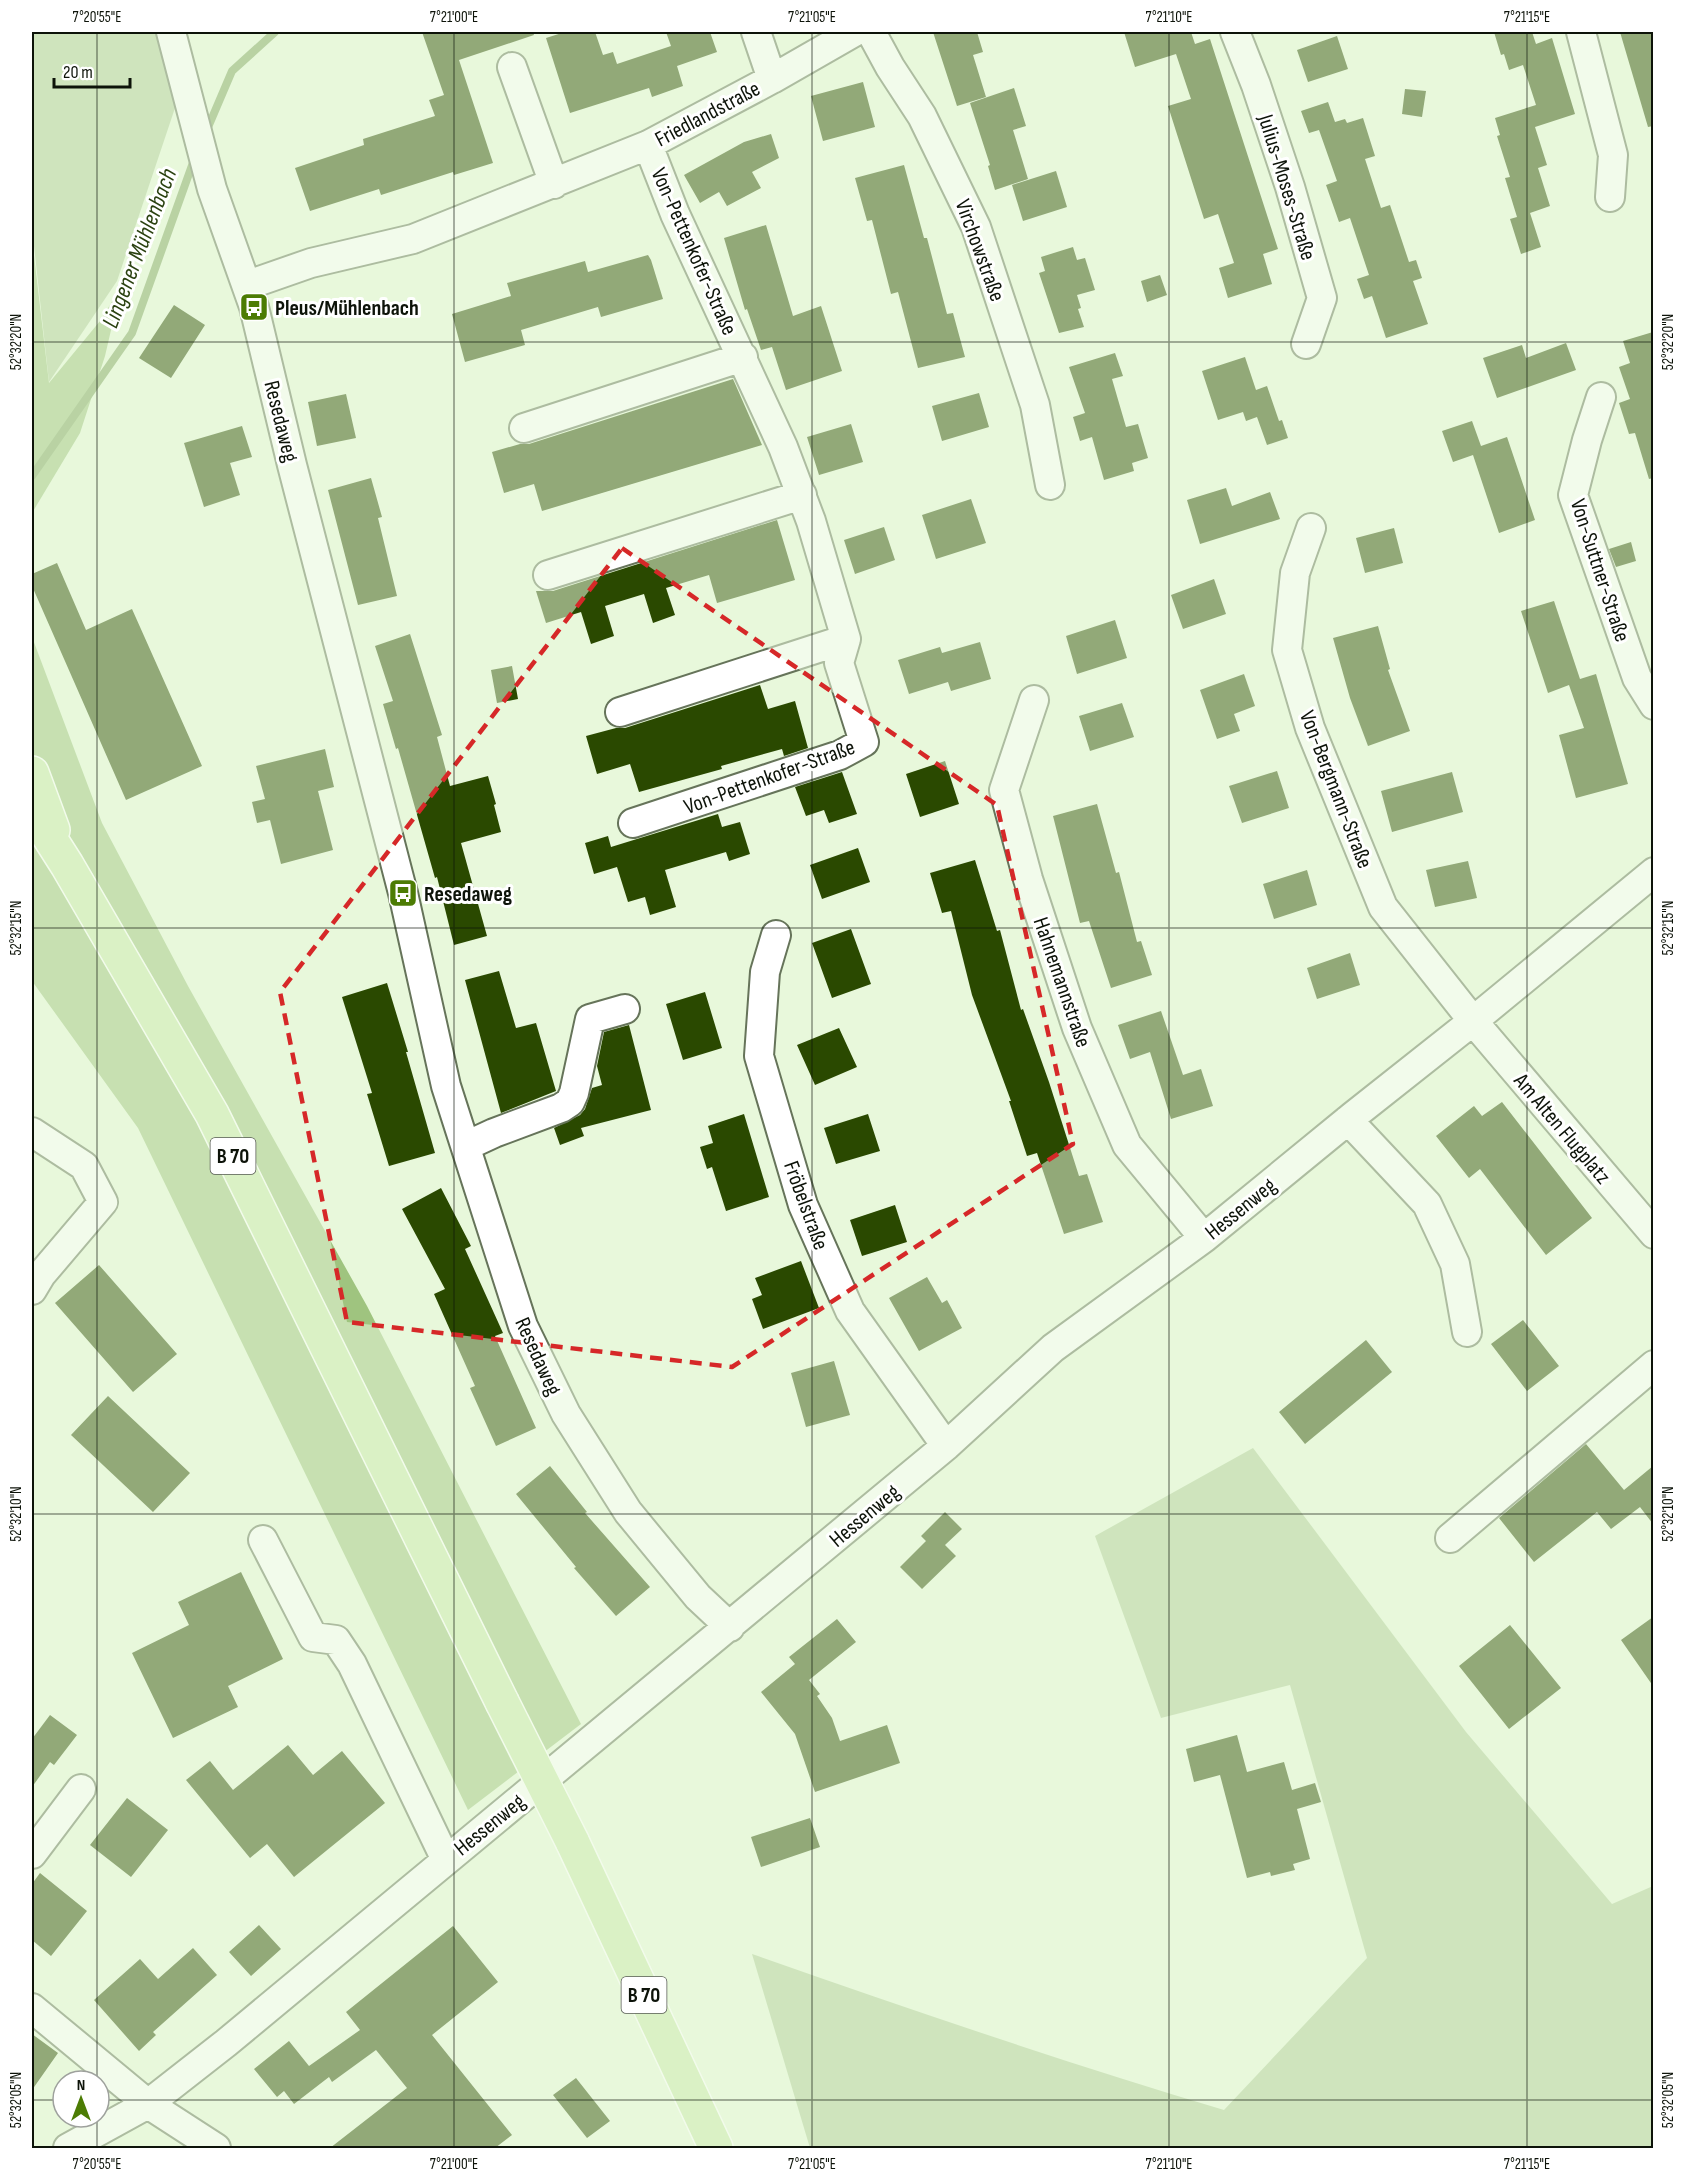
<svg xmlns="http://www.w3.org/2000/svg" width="1685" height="2180" font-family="'Sofia Sans Condensed',sans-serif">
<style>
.green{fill:#b1cd9a}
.forest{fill:#9fc47f}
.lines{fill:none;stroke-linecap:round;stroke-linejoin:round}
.stream{stroke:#81a461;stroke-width:8}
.building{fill:#2a4900}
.minor-casing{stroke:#66745a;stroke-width:32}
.major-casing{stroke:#fff;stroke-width:36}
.minor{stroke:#fff;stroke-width:28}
.major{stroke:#cae9ab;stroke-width:33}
.major-bridge-casing{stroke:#fff;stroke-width:36;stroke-linecap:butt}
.major-bridge{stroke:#cae9ab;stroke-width:33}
.marked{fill:none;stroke:#d62828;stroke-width:4.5;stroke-dasharray:12 8;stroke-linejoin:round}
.ticks{fill:none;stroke:#0d1309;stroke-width:1.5;stroke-opacity:0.45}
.labels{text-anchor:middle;stroke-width:6;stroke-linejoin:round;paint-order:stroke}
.shield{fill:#fff;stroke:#565a53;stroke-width:1.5}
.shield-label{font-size:21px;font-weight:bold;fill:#0d1309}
.street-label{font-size:22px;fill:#0d1309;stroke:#fff}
.poi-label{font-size:22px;font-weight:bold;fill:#0d1309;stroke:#fff;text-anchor:start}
.water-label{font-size:24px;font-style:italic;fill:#2b4211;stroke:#fff}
.neatline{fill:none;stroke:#0d1309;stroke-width:2}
.ticks-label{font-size:15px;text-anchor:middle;fill:#0d1309}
</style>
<rect width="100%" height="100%" fill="#e8f8db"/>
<!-- green -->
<path class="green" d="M32 32H160L178 99 117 281 49 382 32 228Z
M1253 1448 1466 1732 1612 1904 1653 1886V2148H810L752 1954C909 2009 1066 2063 1224 2110L1367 1958 1290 1685 1161 1718 1095 1536Z"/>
<!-- forest -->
<path class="forest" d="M32 238 49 383 100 321 121 287 105 356 80 433 32 513Z
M32 637 102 823 188 986 367 1306 581 1724 468 1810 138 1128 32 981Z"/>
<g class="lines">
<!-- stream -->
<path class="stream" d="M206 132 232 71 275 32
M32 476 132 333 195 157"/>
</g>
<!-- building -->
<path class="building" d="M422 32H533L534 35 459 60 493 163 454 175 453 172 381 195 379 189 310 211 295 168 364 145 363 139 435 116 429 100 444 95Z
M565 32H595L603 55 613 52 617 64 671 46 666 32H710L717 52 677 66 683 86 652 97 649 88 570 113 546 38Z
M933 32H977L983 52 973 55 986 97 957 106Z
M1124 32H1191L1195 44 1210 39 1278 249 1263 254 1272 284 1228 298 1219 268 1234 263 1218 214 1204 219 1168 106 1191 99 1176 54 1135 67Z
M1494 32H1532L1536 44 1552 38 1575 114 1535 127 1547 165 1538 168 1550 206 1530 213 1541 247 1521 254 1510 219 1517 217 1505 178 1510 177 1497 136 1500 135 1495 118 1536 105 1523 65 1509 70 1504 54 1501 55Z
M1620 32H1653V126L1648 127Z
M1337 36 1348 69 1308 82 1297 50Z
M863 82 875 127 823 141 811 96Z
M1014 88 1026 126 1013 130 1028 179 995 190 988 166 990 165 970 103Z
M1405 89 1426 91 1422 117 1402 114Z
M1328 102 1335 122 1345 119 1347 123 1363 118 1375 156 1365 159 1381 208 1390 205 1409 262 1416 260 1422 278 1413 281 1428 324 1386 338 1372 296 1364 299 1357 279 1369 275 1350 218 1339 222 1326 185 1337 181 1319 130 1309 133 1301 111Z
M771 134 779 158 752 172 761 188 727 206 719 192 700 203 684 175 744 142Z
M904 165 924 238H927L947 314 953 313 965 357 918 368 898 292 891 294 872 220 867 221 855 178Z
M1056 171 1067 207 1023 221 1012 185Z
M766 225 793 316 821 306 842 371 786 390 772 347 761 350 747 309 745 310 724 238Z
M1073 247 1077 260 1085 258 1095 290 1077 295 1081 308 1078 309 1084 327 1059 333 1039 273 1045 271 1041 257Z
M648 255 651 260 663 299 601 317 598 307 521 330 525 345 465 362 452 314 511 296 507 283 585 261 588 272Z
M1160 275 1167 295 1147 302 1141 281Z
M174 305 205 325 171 378 139 358Z
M1653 332V478L1649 479 1635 433 1629 434 1619 403 1630 399 1619 367 1630 363 1623 341Z
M1566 343 1576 370 1497 398 1483 358 1522 345 1526 358Z
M1115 353 1123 376 1112 379 1126 427 1138 424 1148 458 1132 463 1134 471 1104 480 1092 437 1080 441 1073 417 1085 413 1069 367Z
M1245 357 1256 390 1267 386 1279 421 1282 420 1288 438 1267 445 1257 417 1246 421 1243 412 1218 420 1202 371Z
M733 379 762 445 542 511 534 484 504 493 492 452 520 444H529Z
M979 393 989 427 942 441 932 406Z
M346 394 356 438 317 446 308 402Z
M1472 421 1481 446 1507 437 1535 520 1499 533 1473 455 1453 462 1442 431Z
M851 424 863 462 819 475 807 437Z
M242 426 252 457 230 463 240 495 204 507 184 443Z
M371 478 382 517 378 518 397 596 358 605 328 490Z
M1226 488 1232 506 1270 492 1280 519 1200 544 1187 500Z
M971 499 986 543 936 559 922 515Z
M777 520 795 580 717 603 709 575 666 588 675 615 653 623 644 594 605 606 614 636 591 644 581 612 546 623 536 591H553Z
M884 527 895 560 855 574 844 540Z
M1394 528 1403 563 1365 573 1356 538Z
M1631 542 1636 561 1616 567 1609 549Z
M57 563 86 630 132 609 202 766 126 800 32 586V574Z
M1214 579 1226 614 1183 629 1171 595Z
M1554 601 1580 679 1596 674 1628 784 1576 798 1559 735 1584 728 1569 685 1548 693 1521 611Z
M1115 620 1127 658 1077 674 1066 636Z
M1378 626 1390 669 1388 670 1410 731 1368 746 1350 698 1333 638Z
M410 634 442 735 437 737 450 786 488 776 496 804 494 805 501 832 461 843 487 936 454 945 437 877 435 878 398 748 396 749 383 704 393 701 375 646Z
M980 642 991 679 951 691 948 682 909 694 898 660 940 647 942 653Z
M512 666 518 699 497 703 491 670Z
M1244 674 1255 706 1234 714 1240 731 1217 739 1200 690Z
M760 685 768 709 795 701 808 748 784 756 782 749 721 766 722 769 639 792 630 764 597 774 586 736 616 728H625Z
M1122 703 1134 737 1090 751 1079 716Z
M325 749 334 787 318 791 333 850 281 864 270 820 257 823 252 802 265 799 256 766Z
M945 761 959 804 920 817 906 774Z
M1277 771 1289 808 1242 823 1229 786Z
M842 772 857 814 829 823 824 810 806 816 795 787Z
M1452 772 1463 812 1392 832 1381 791Z
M1097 804 1116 873 1119 872 1137 942 1141 941 1152 975 1111 988 1089 921 1080 923 1053 816Z
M718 814 722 827 740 822 750 854 729 861 726 852 665 870 676 907 650 915 645 897 628 902 617 867 594 874 585 843 608 836 611 847Z
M858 848 870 882 822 899 810 865Z
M975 860 997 931 1000 930 1021 1010 1023 1009 1049 1082 1079 1176 1087 1174 1103 1222 1064 1234 1037 1153 1027 1156 1009 1101H1011L972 995 951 911 942 913 930 873Z
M1468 861 1477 898 1435 907 1426 870Z
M1307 870 1317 905 1274 919 1263 884Z
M851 929 871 984 832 998 812 943Z
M1350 953 1360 985 1317 999 1307 968Z
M499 971 516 1028 536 1023 556 1091 501 1113 465 980Z
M387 983 408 1052H406L435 1153 389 1166 367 1094 372 1093 342 997Z
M705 992 722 1048 683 1060 666 1004Z
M1161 1011 1183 1075 1201 1069 1213 1106 1171 1119 1150 1052 1130 1059 1118 1025Z
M629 1025 651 1110 581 1128 584 1136 560 1145 554 1128 580 1115 585 1109 592 1088 602 1085 597 1066 604 1032Z
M839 1028 857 1067 815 1085 797 1045Z
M1502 1102 1592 1218 1546 1255 1480 1169 1469 1178 1436 1136 1474 1106 1482 1116Z
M744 1114 769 1197 726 1211 712 1167 707 1169 700 1147 713 1143 708 1126Z
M868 1114 880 1151 836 1164 824 1128Z
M441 1188 471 1246 465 1249 503 1333 495 1336 536 1428 496 1446 470 1388 475 1386 434 1294 445 1289 402 1209Z
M895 1205 907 1242 862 1256 850 1220Z
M801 1261 819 1308 763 1329 752 1299 762 1295 755 1278Z
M99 1265 177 1354 133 1392 55 1303Z
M927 1277 942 1303 947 1300 962 1328 919 1351 889 1298Z
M1523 1320 1559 1366 1527 1391 1491 1344Z
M1366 1340 1392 1372 1305 1444 1279 1412Z
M834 1361 850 1415 806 1427 791 1373Z
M108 1396 190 1473 153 1512 71 1435Z
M1586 1444 1624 1490 1653 1466V1524L1640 1507 1611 1529 1597 1512 1534 1562 1499 1518Z
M550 1466 587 1512 585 1513 650 1587 616 1616 574 1568 576 1567 516 1494Z
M945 1512 962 1529 945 1545 956 1556 922 1589 900 1567 926 1541 921 1536Z
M241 1572 283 1659 228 1686 238 1707 173 1738 132 1653 189 1625 178 1602Z
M1653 1617V1686L1621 1640Z
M837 1619 856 1642 809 1680 820 1694 817 1696 832 1718 840 1741 887 1725 900 1763 815 1792 795 1734 761 1692 795 1664 789 1657Z
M1510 1625 1561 1688 1509 1729 1459 1666Z
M50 1715 77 1735 54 1765 50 1762 32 1787V1739Z
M1237 1735 1247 1772 1284 1762 1292 1790 1315 1783 1321 1802 1297 1809 1310 1859 1293 1864 1295 1870 1271 1876 1270 1872 1247 1878 1220 1775 1194 1782 1186 1749Z
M288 1745 313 1775 342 1751 385 1803 294 1877 267 1844 250 1858 186 1780 210 1761 233 1790Z
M127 1798 168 1830 131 1877 90 1845Z
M810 1818 820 1847 761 1867 751 1837Z
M40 1873 87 1911 51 1956 32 1940V1884Z
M259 1925 281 1949 251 1976 229 1952Z
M453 1926 498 1982 432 2035 512 2135 495 2148H330L407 2088 376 2050 332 2082 329 2077 294 2104 284 2091 277 2097 254 2069 289 2041 309 2066 360 2030 346 2012Z
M193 1948 217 1975 153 2032 156 2035 139 2051 94 2000 140 1959 158 1979Z
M32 2034 58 2053 32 2090Z
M576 2078 610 2121 587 2138 553 2095Z"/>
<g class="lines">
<!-- minor casing -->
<g class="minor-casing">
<path id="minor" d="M171 32 212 189 254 307 292 465 403 893 446 1086 523 1326 566 1414 628 1512 698 1597 730 1627
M756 32 772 79
M871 32 890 67 922 116 976 227 1035 405 1050 485
M1235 32 1256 85 1290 187 1322 298 1306 344
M1581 32 1613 155 1610 197
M512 67 554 184
M248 285 311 263 413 239 648 145 772 79 854 32
M1601 397 1587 440 1573 495 1637 678 1654 705
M524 428 743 357
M1311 528 1295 573 1287 650 1310 728 1383 907 1473 1021 1654 1234
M548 575 802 495
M1034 700 1004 790 1028 879 1077 1028 1127 1145 1204 1238
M620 712 846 639
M633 823 840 755 864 742 839 663 846 639 811 521 783 447 675 214 648 145
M776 935 765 972 759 1056 803 1205 850 1311 946 1446
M1348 1120 1427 1204 1455 1264 1467 1332
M32 1132 84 1166 103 1202 41 1275 32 1290
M466 1146 494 1133 561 1108 570 1102 574 1093 590 1019 625 1009
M1450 1538 1654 1365
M263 1540 313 1637 336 1640 352 1664 446 1860
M32 1854 81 1789
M32 2008 148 2104 216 2148
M68 2148 148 2104 226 2043 946 1446 1053 1348 1204 1238 1353 1116 1473 1021 1654 872"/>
</g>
<!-- major casing -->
<g class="major-casing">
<path id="major" d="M32 773 53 830
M32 810 67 865 212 1114 502 1702
M572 1841 716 2148"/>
</g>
<!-- minor -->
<use href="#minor" class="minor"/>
<!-- major -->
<use href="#major" class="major"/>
<!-- major-bridge casing -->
<g class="major-bridge-casing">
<path id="major-bridge" d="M502 1702 572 1841"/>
</g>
<!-- major-bridge -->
<use href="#major-bridge" class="major-bridge"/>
</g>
<!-- marked area -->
<path d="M0 0H1685V2180H0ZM622 548 997 805 1073 1144 732 1367 347 1322 280 992Z" fill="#e8f8db" fill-opacity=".55" fill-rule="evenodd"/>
<path class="marked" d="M622 548 997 805 1073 1144 732 1367 347 1322 280 992Z"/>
<!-- ticks -->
<path class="ticks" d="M97 32V2081M454 32V2148M812 32V2148M1169 32V2148M1527 32V2148M32 342H1654M32 928H1654M32 1514H1654M32 2100H63M99 2100H1654M97 2117V2148"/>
<!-- icons -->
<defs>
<g id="bus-square" transform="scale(1.5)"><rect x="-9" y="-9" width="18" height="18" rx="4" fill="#4c7c04" stroke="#fff"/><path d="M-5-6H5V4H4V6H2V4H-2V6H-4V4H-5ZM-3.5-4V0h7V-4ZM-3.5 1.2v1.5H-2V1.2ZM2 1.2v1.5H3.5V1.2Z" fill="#fff"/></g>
</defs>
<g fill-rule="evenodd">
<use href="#bus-square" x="254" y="307"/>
<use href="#bus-square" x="403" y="893"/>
</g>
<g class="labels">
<!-- shield labels -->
<g class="shield">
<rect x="210.5" y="1138" width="45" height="36" rx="4.5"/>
<rect x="621.5" y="1977" width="45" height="36" rx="4.5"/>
</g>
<g class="shield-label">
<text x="233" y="1163">B 70</text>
<text x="644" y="2002">B 70</text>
</g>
<!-- street labels -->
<g class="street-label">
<text transform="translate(707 113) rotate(-28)" y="8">Friedlandstraße</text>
<text transform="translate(1288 187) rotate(73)" y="8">Julius-Moses-Straße</text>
<text transform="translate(981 250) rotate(70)" y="8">Virchowstraße</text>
<text transform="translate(695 251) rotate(66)" y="8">Von-Pettenkofer-Straße</text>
<text transform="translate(282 421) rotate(76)" y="8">Resedaweg</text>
<text transform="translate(1601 570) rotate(72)" y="8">Von-Suttner-Straße</text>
<text transform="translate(769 776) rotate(-20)" y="8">Von-Pettenkofer-Straße</text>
<text transform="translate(1337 789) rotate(69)" y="8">Von-Bergmann-Straße</text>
<text transform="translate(1063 982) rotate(71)" y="8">Hahnemannstraße</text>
<text transform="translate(1563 1128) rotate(50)" y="8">Am Alten Flugplatz</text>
<text transform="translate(807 1205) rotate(70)" y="8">Fröbelstraße</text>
<text transform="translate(1240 1208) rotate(-39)" y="8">Hessenweg</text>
<text transform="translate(539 1356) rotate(66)" y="8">Resedaweg</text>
<text transform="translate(864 1515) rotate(-40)" y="8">Hessenweg</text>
<text transform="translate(489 1824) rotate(-39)" y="8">Hessenweg</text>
</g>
<!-- poi labels -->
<g class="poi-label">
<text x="275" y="315">Pleus/Mühlenbach</text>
<text x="424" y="901">Resedaweg</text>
</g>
<!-- water labels -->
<g class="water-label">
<text transform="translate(139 248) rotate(-69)" y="8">Lingener Mühlenbach</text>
</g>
</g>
<!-- border -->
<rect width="1685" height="2180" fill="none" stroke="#ffffff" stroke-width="66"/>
<!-- north arrow -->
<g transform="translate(81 2099)"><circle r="28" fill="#ffffff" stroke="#9ea19d" stroke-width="1.5"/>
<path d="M0-4.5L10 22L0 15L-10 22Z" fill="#4c7c04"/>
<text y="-9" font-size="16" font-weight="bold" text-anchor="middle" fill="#0d1309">N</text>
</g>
<!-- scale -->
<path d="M54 78v9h76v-9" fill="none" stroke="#0d1309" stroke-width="3"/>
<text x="63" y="78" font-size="18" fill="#0d1309" stroke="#ffffff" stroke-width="4.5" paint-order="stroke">20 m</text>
<rect x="33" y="33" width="1619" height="2114" class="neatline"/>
<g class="ticks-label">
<text x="97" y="22">7°20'55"E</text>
<text x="454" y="22">7°21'00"E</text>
<text x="812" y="22">7°21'05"E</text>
<text x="1169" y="22">7°21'10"E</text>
<text x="1527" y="22">7°21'15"E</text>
<text transform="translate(16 342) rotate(-90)" y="5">52°32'20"N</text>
<text transform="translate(1668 342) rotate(-90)" y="5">52°32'20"N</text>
<text transform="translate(16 928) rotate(-90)" y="5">52°32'15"N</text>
<text transform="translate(1668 928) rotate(-90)" y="5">52°32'15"N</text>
<text transform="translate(16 1514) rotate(-90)" y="5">52°32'10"N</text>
<text transform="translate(1668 1514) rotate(-90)" y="5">52°32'10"N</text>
<text transform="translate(16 2100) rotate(-90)" y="5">52°32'05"N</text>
<text transform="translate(1668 2100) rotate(-90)" y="5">52°32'05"N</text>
<text x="97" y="2169">7°20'55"E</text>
<text x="454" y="2169">7°21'00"E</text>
<text x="812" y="2169">7°21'05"E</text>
<text x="1169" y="2169">7°21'10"E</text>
<text x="1527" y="2169">7°21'15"E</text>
</g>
</svg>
